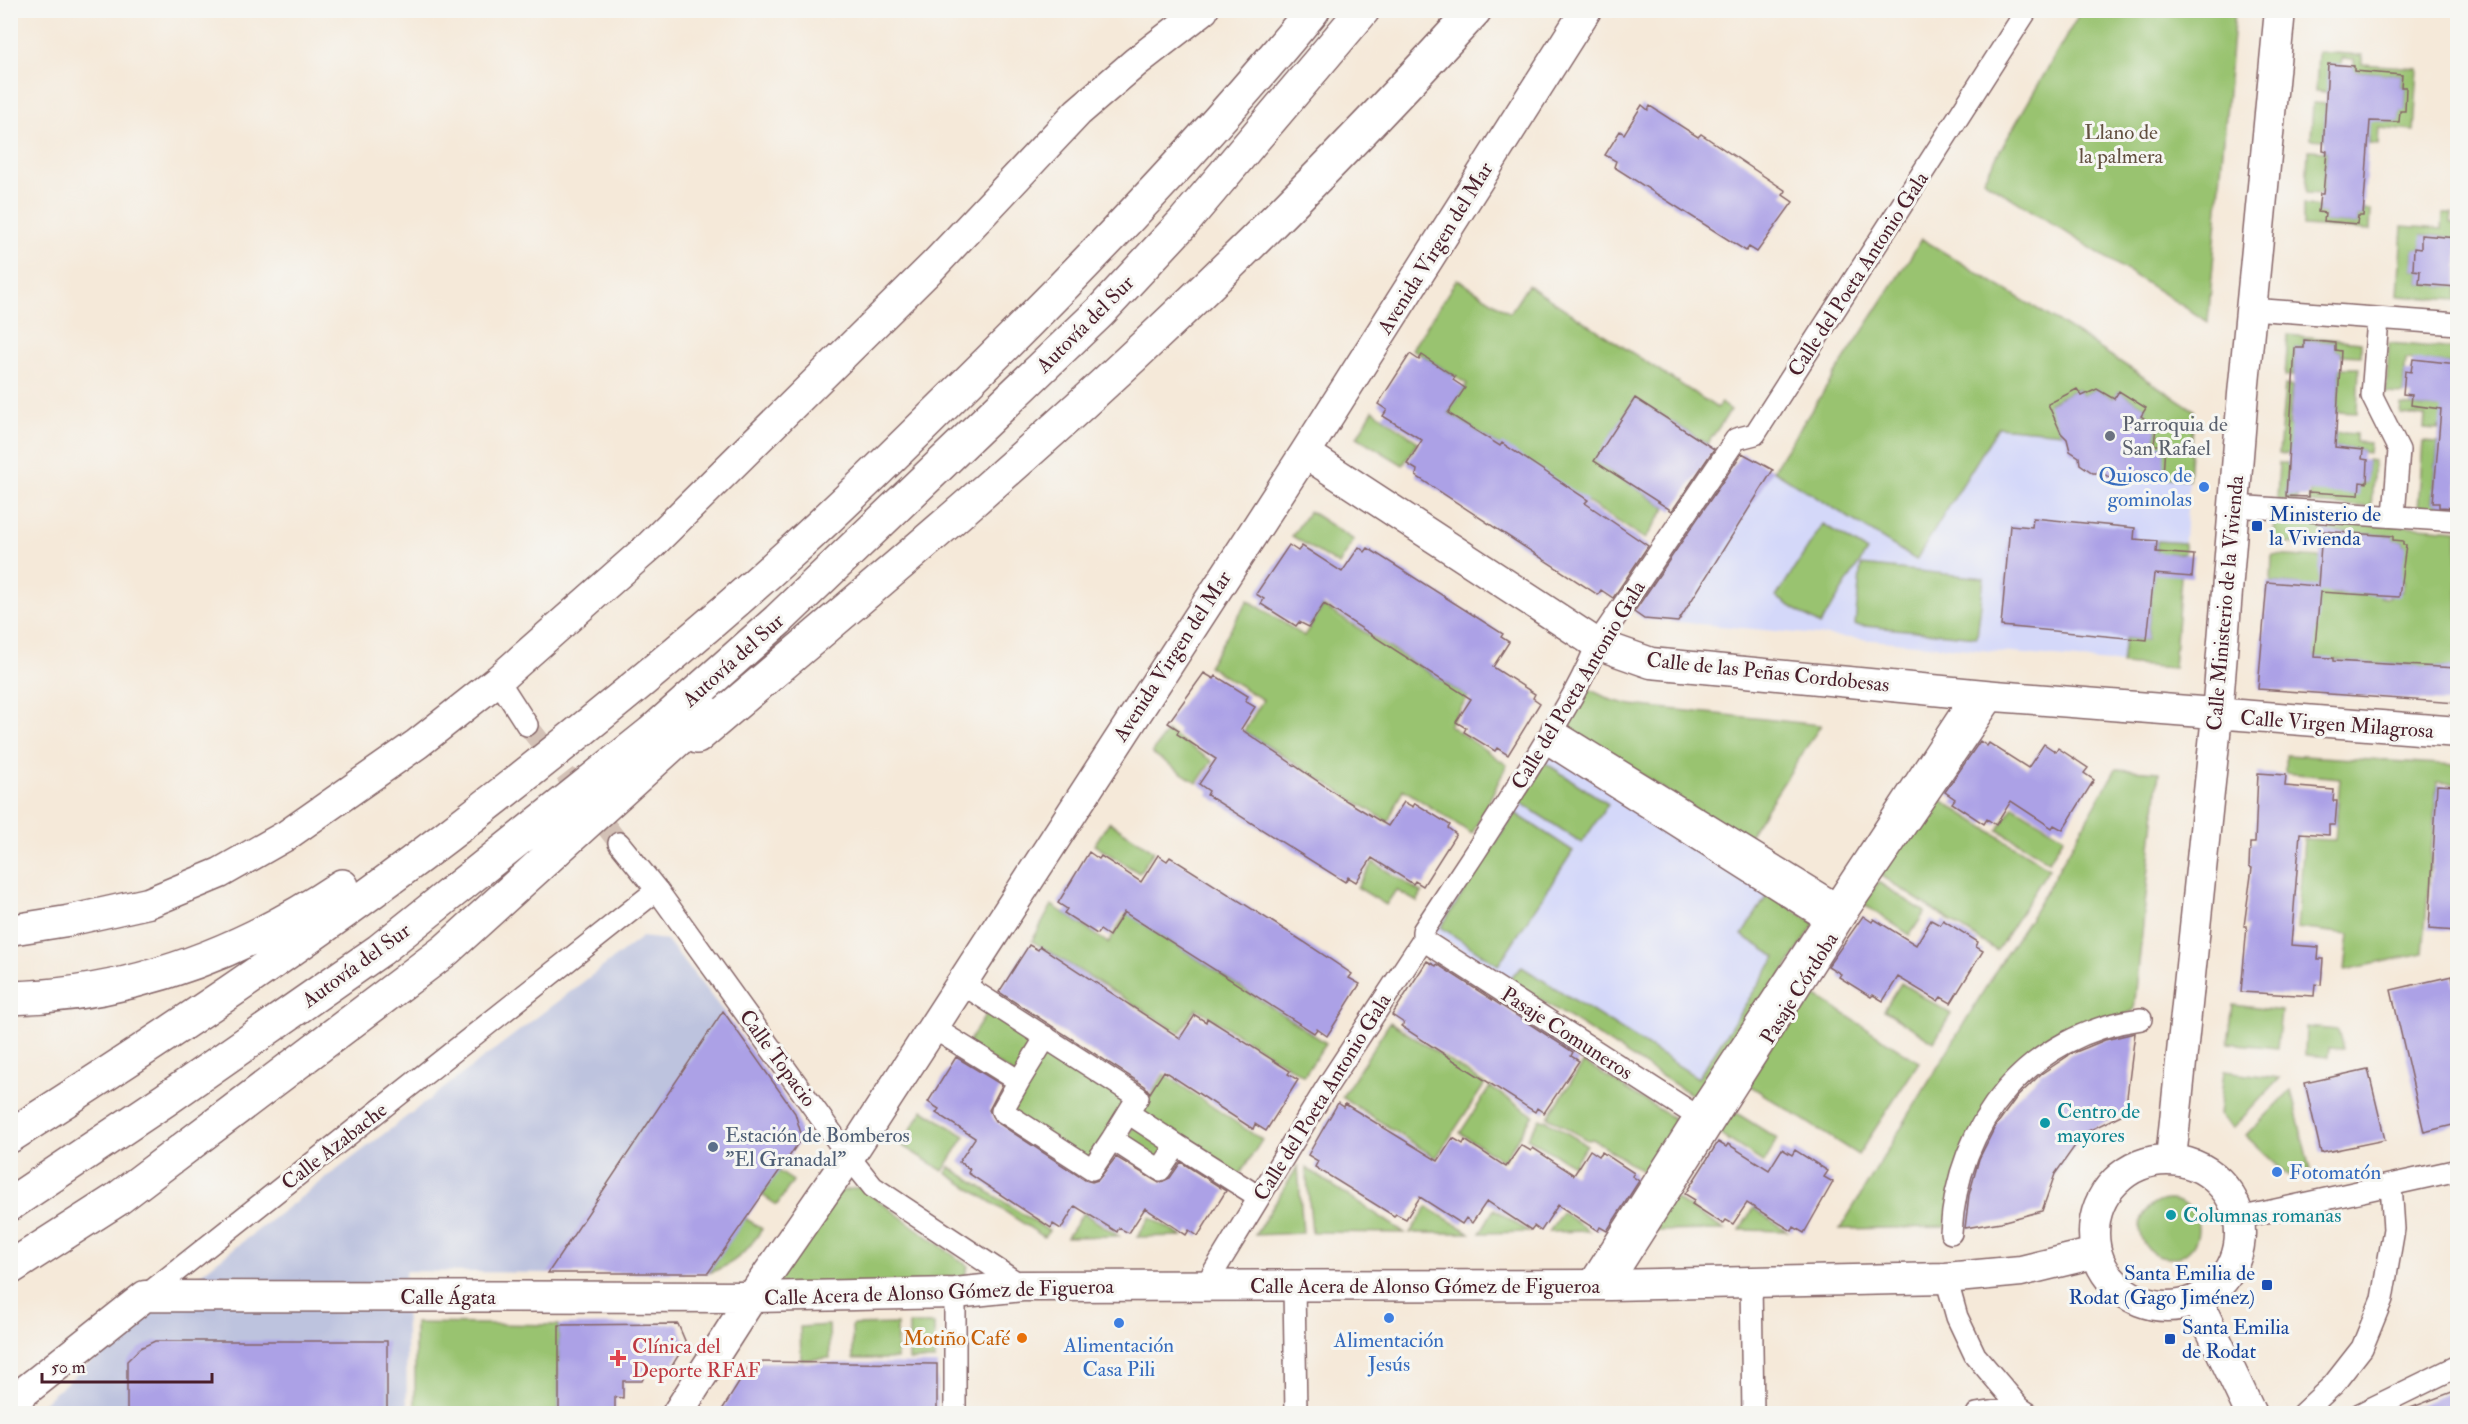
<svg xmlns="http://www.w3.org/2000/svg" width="2468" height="1424" font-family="'IM FELL Double Pica',serif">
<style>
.built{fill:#d4d8f9}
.industrial{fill:#bdc3de}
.green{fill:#99c370;stroke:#72714e;stroke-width:1.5}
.building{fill:#aca1e6}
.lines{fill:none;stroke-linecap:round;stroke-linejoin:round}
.street-tunnel{stroke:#d3c1b6;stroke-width:21;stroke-dasharray:21 10;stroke-linecap:butt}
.street-casing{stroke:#866668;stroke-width:24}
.secondary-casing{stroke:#866668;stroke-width:33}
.highway-casing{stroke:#866668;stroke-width:36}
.street{stroke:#fff;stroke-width:21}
.secondary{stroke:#fff;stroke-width:30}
.highway{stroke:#fff;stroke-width:33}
.worship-dot{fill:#6b7280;stroke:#f6f6f2;stroke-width:2}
.shop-dot{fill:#3f7fe0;stroke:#f6f6f2;stroke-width:2}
.transit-dot{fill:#1a4fb4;stroke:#f6f6f2;stroke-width:2}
.culture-dot{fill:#0f9aa8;stroke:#f6f6f2;stroke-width:2}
.service-dot{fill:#5c6f8a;stroke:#f6f6f2;stroke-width:2}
.food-dot{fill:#e8710a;stroke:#f6f6f2;stroke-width:2}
.health-dot{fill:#e0444e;stroke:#f6f6f2;stroke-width:2}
.labels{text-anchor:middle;stroke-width:6;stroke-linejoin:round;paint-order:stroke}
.park-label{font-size:21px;fill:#625040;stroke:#f6f6f2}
.street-label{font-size:21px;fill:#4a1f2b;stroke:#f6f6f2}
.worship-label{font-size:21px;fill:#5b616d;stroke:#f6f6f2;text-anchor:start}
.shop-label{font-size:21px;fill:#366cbe;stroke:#f6f6f2}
.transit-label{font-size:21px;fill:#164399;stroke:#f6f6f2;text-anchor:start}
.culture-label{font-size:21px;fill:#0d838f;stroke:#f6f6f2;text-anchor:start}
.service-label{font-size:21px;fill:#4e5e75;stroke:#f6f6f2;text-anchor:start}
.food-label{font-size:21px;fill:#c56008;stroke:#f6f6f2;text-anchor:end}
.health-label{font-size:21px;fill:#be3a42;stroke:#f6f6f2;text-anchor:start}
</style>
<rect width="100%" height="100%" fill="#f6f6f2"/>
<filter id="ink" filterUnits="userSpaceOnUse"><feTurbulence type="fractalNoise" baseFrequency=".0167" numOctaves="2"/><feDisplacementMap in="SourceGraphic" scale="12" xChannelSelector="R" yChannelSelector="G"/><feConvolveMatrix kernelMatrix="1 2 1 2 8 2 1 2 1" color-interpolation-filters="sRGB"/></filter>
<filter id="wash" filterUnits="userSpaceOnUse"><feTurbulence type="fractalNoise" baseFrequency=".008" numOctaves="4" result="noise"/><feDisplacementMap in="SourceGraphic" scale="24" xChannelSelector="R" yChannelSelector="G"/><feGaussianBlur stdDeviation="1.35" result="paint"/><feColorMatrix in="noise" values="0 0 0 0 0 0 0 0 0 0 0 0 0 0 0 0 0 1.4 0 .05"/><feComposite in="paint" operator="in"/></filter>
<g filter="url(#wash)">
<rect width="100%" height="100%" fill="#f5e9d9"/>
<!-- built -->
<path class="built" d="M1998 427 2061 433 2067 439 2070 451 2079 457 2080 464 2102 473 2189 479 2184 554 2169 553 2174 668 1678 622 1773 470 1916 560Z
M1547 749 1768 894 1776 957 1698 1078 1522 967 1508 979 1430 929Z"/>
<!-- industrial -->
<path class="industrial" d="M642 937 667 940 723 1011 548 1273 405 1271 407 1413 30 1414 136 1323Z"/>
<!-- green -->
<path class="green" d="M2081 11H2235L2208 322 1983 180Z
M2318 52 2362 55V64L2418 68 2414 131 2379 128 2378 145 2369 144V137L2363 136 2350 111 2377 121 2399 122 2400 111 2405 110 2406 87H2401L2402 75 2354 71V59L2342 58 2341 65 2327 92 2316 91Z
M2313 103 2326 104 2324 140 2311 139Z
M2308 150 2327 151 2323 194 2306 193Z
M2303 204 2319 207 2318 212 2325 213V221L2357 224 2358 216H2363L2364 210H2371L2370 230 2303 226Z
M2443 214H2452L2451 223H2457V246H2449V237L2422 235 2421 249H2414L2413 270 2420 271 2419 284 2457 287V300L2398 296 2402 226 2442 229Z
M1922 239 2062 324 2194 410 2189 479 2163 477 2154 445 2156 427 2141 416 2146 408 2119 391 2114 399 2097 389 2082 396 2077 389 2049 403 2061 433 1998 427 1916 560 1773 470Z
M1457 279 1510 313 1528 285 1717 408 1721 403 1731 410 1707 444 1635 398 1595 461 1666 508 1645 539 1448 413 1467 384 1412 349Z
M2288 335 2361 342V356L2341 355V351L2335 350V343L2304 340V348H2295L2293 376H2285Z
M2389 343 2457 349V364L2406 359 2403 394 2386 393Z
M2340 368H2359L2357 413 2337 412Z
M2285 385 2292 386 2289 425 2299 427 2289 454H2279Z
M2438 401 2457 403V421L2445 419 2444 426H2439L2438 430 2424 429 2425 416 2400 414 2401 405 2437 408Z
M1373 410 1418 442 1403 465 1357 437Z
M2330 432 2356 434V442L2370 443 2369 453 2363 452 2362 450 2336 447 2312 436Z
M2423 442 2438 443 2433 502 2439 503V510L2418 509Z
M2368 460 2374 461 2371 507 2309 503 2310 490 2366 483Z
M2279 463H2288L2286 496H2298L2297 501 2277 500Z
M1309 511 1354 540 1339 565 1292 536Z
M2274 516 2457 530 2458 631 2455 668 2353 662 2314 657 2303 585 2271 582 2272 555 2321 558 2318 589 2331 590 2330 593 2337 594H2380V597L2386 598 2402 591 2403 581H2400L2405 545H2403V541L2393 540V536L2338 532 2321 546 2273 542Z
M1823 524 1867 551 1820 625 1776 597Z
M2157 541 2184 543V554L2169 553 2181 576 2174 668 2122 664 2125 638 2147 640Z
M1861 565 1984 578 1977 637 1855 625Z
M1248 600 1304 636 1323 606 1468 697 1449 725 1507 765 1472 834 1403 789 1388 822 1244 731 1263 700 1208 666Z
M1585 687 1611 700 1631 705 1821 725 1745 842 1562 723Z
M1167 731 1212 761 1197 783 1152 753Z
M2286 755 2457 765V784L2437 782 2423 953 2345 970 2349 934 2297 928 2304 839 2335 840 2340 778 2286 773Z
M1544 762 1608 804 1582 843 1518 801Z
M2116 769 2159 772 2134 1010 2007 1079 1945 1227 1840 1229 2004 957 2032 915Z
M1933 795 2049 868 1997 951 1881 876Z
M2013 806 2064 837 2049 861 1998 830Z
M1515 813 1573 851 1498 965 1441 927Z
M1109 822 1154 851 1139 873 1094 845Z
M1373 862 1422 893 1417 902 1396 890 1386 905 1357 887Z
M1878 882 1925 912 1910 935 1863 904Z
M1768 894 1815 923 1701 1101 1508 979 1522 967 1698 1078 1776 957 1742 935Z
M1052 905 1108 943 1127 913 1326 1043 1304 1076 1196 1008 1180 1033 1032 941Z
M1901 983 1951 1014 1934 1042 1884 1010Z
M1807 990 1919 1062 1858 1155 1746 1083Z
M992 1005 1043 1038 1018 1077 967 1044Z
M2233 1005 2281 1011 2277 1048 2228 1043Z
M1390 1022 1485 1084 1436 1158 1342 1097Z
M2306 1027 2338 1030 2343 1049 2329 1048 2328 1057 2305 1055Z
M1049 1043 1135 1097 1092 1165 1006 1111Z
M1584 1062 1684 1125 1653 1178 1593 1139 1587 1140 1548 1117Z
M2224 1071 2280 1078 2233 1128 2219 1115Z
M1164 1074 1262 1140 1238 1177 1138 1116Z
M1490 1087 1533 1115 1503 1161 1460 1133Z
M2291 1090 2310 1170 2287 1175 2246 1136Z
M1730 1109 1778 1139 1764 1163 1715 1131Z
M923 1110 965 1136 943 1171 901 1145Z
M1540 1119 1544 1121 1546 1120 1587 1145 1573 1165 1527 1138Z
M1136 1123 1173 1146 1159 1167 1122 1144Z
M1298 1166 1303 1233 1255 1235Z
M950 1167 1049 1231 1044 1237 946 1173Z
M1306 1168 1405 1233 1312 1232Z
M778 1171 793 1181 777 1205 762 1195Z
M860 1187 968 1266 961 1288 795 1294 778 1281 838 1192Z
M1673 1197 1724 1230 1650 1231Z
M2140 1229a29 29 0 1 1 58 0a29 29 0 1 1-58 0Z
M1427 1207 1470 1233H1410Z
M1753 1208 1787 1231 1740 1230Z
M1494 1209 1529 1232 1480 1233Z
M1562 1212 1589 1231 1549 1232Z
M1083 1213 1119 1236 1067 1237Z
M1150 1217 1182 1236 1137 1237Z
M745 1218 762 1229C747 1252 734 1265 708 1273Z
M415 1323 559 1325V1413L415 1414Z
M897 1324V1359H853L852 1325Z
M909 1324H934L935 1360H909Z
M829 1325 830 1358 801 1360 800 1327Z"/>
<g id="blocks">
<!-- building -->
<path class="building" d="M2328 64 2354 66V71L2402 75 2401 87H2406L2405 111H2400L2399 122 2370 121 2363 216H2358L2357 224 2324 221 2325 213 2318 212 2320 194H2323L2327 151 2323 150Z
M1642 105 1648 110 1650 106 1698 137 1701 134 1786 191 1783 195 1793 202 1757 252 1749 247 1746 251 1614 167 1616 161 1605 155 1620 131 1624 134Z
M2421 235 2457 238V287L2419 284 2420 271 2413 270 2414 248 2421 249Z
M2304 340 2335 343V350L2341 351 2335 447 2363 450 2362 459 2368 460 2367 483 2360 482 2359 495 2308 492V497L2286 496 2295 348H2304Z
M1410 354 1419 360 1422 355 1455 377 1453 380 1465 388 1448 413 1500 446 1502 443 1588 500 1585 503 1648 546 1613 598 1601 590 1598 595 1416 476 1417 470 1407 464 1422 440 1383 416 1387 410 1378 404Z
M2413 359 2457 364V508L2439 507V503H2433L2441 409 2411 405 2412 395 2403 394 2405 371 2411 372Z
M2077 389 2082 396 2097 389 2114 399 2119 391 2146 408 2141 416 2156 427 2154 445H2165L2163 477 2112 479 2102 473H2093L2080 464 2079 457 2070 451 2067 439 2061 433 2048 404Z
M1635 398 1714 449 1672 511 1594 461Z
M1742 453 1773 470 1678 622 1644 619 1634 612Z
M2033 518 2135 528 2134 539 2157 541 2156 552 2194 555 2192 577 2154 574 2147 640 2001 626 2010 525 2032 527Z
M2322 531 2393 536V540L2403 541V545H2406L2399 597 2320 592 2314 657 2333 658V661L2457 668V703L2258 689 2267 582 2318 586Z
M1289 545 1298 551 1302 546 1342 572 1359 547 1365 552 1368 548 1503 634 1501 637 1509 642 1493 667 1535 694 1533 698 1540 703 1508 755 1497 748 1495 751 1464 732 1466 728 1456 722 1471 699 1324 604 1309 627 1299 622 1296 626 1261 604 1264 599 1256 594Z
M1204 673 1214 679 1216 676 1248 696 1245 701 1255 707 1241 729 1347 801 1388 826 1404 802 1413 807 1415 803 1450 825 1448 828 1456 834 1423 886 1415 881 1413 884 1372 858 1356 882 1348 877 1345 882 1207 795 1209 791 1199 784 1216 759 1177 734 1179 730 1168 723Z
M1980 741 1987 746 1989 743 2028 768 2044 744 2056 752 2058 748 2088 768 2084 773 2094 780 2063 830 2054 825 2052 828 2011 801 1996 825 1987 819 1984 824 1952 803 1955 799 1945 792Z
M2258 773 2286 775 2285 786 2334 790 2333 801H2337L2335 825H2329V835L2300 833 2291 945 2319 947 2318 959H2323L2321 985 2315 984 2314 996 2241 992 2247 926H2244L2252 868 2249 867 2250 843H2255Z
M2437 785 2457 786V931L2429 929Z
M1089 852 1099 859 1101 856 1141 882 1158 855 1167 861 1170 857 1304 942 1352 974 1349 978 1360 984 1327 1036 1317 1029 1314 1033 1124 912 1109 936 1100 930 1097 934 1064 913 1067 909 1058 903Z
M1863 916 1872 922 1874 919 1916 945 1931 920 1940 925 1943 920 1978 942 1976 947 1983 951 1951 1003 1941 997 1938 1001 1898 977 1883 1001 1873 995 1871 997 1839 977 1841 974 1828 966Z
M1029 945 1038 950 1040 946 1180 1038 1195 1015 1206 1022 1207 1018 1290 1071 1288 1074 1298 1080 1266 1131 1255 1124 1253 1129 1164 1071 1150 1093 1145 1086 999 992Z
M1427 961 1436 966 1437 964 1573 1052 1571 1056 1579 1061 1544 1113 1537 1108 1535 1112 1450 1058 1401 1026 1404 1023 1392 1015Z
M2452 976 2457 999V1124L2424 1132 2391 990Z
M723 1011 795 1113 802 1137 789 1157 708 1273H548Z
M2135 1033 2125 1113 2084 1133 2055 1174 2042 1211 2001 1222 1965 1228 1969 1195 1979 1159 1995 1127 2016 1098 2041 1074 2071 1054 2105 1040Z
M956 1057 1002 1085 989 1110 995 1121 1085 1180 1092 1182 1098 1180 1116 1157 1159 1183 1170 1178 1181 1162 1226 1191 1198 1236 1189 1230 1186 1235 1145 1208 1129 1233 1119 1228 1117 1232 1075 1206 1061 1229 1053 1224 1051 1228 968 1173 970 1169 959 1162 975 1138 936 1113 939 1109 928 1102Z
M2368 1069 2385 1140 2321 1153 2305 1083Z
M1338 1103 1344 1107 1345 1104 1438 1161 1453 1138 1463 1144 1465 1140 1506 1167 1521 1145 1531 1151 1533 1148 1574 1175 1590 1150 1599 1156 1602 1152 1634 1173 1632 1176 1639 1181 1607 1231 1600 1227 1598 1231 1558 1205 1541 1231 1534 1226 1531 1230 1487 1201 1472 1223 1466 1218 1462 1224 1420 1197 1406 1219 1396 1214 1394 1216 1315 1167 1318 1161 1308 1155Z
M1718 1142 1726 1147 1728 1144 1769 1170 1782 1149 1792 1155 1795 1150 1828 1171 1824 1177 1833 1182 1804 1233 1794 1227 1792 1231 1747 1203 1733 1224 1726 1220 1723 1224 1692 1204 1695 1200 1685 1194Z
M678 1324 686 1343 667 1374 646 1373 642 1381H623V1398L615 1397V1413H559V1325Z
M155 1341H387V1413H127V1361L140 1348Z
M752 1362 937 1364V1413H720Z
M2457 1390V1413H2400V1412Z"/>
</g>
</g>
<g filter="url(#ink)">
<use href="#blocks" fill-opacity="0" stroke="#866668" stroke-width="1.5"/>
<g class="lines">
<!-- street-tunnel -->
<path class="street-tunnel" d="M527 725 619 843"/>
<!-- street casing -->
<g class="street-casing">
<path id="street" d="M2251 309 2458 324
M2378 319 2372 396 2399 450 2394 516
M2234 506 2458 521
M498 680 527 725
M1552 729 1846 910
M1545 742 1837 927
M619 843 657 890 849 1157 873 1187 1022 1286
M1423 940 1706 1122
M961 983 1138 1097 1112 1139
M932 1027 1019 1081 1002 1111 1092 1169 1112 1139 1160 1170 1177 1145 1259 1197
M1019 1081 1046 1037
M1128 1113 1177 1145
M2239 1218 2458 1170
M1951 1233C1957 1122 2029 1034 2141 1019
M1946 1278 1957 1317 1975 1355 2020 1408 2029 1414
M1751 1283 1753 1414
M1588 1285 1696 1115 1973 694
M1610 1285 1848 911 1995 696
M1205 1286 1326 1088 1423 940V931C1462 873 1499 816 1536 757 1558 720 1582 684 1597 644L1736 439 1755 434 2027 10
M1294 1286 1296 1414
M145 1296 657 890
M955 1414V1293
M1977 1414 2020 1408
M2302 1414 2333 1385 2362 1348 2382 1299 2394 1229 2391 1185
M2360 1414 2458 1366"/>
</g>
<!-- secondary casing -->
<g class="secondary-casing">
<path id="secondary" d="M1305 453 1597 644 1651 663 1995 696 2458 732
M10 930 67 921 148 903 220 873 287 835 417 744 498 680 651 545 933 266 1078 112 1136 62 1203 10
M2171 1159 2217 715 2243 394 2280 10
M2094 1233a73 73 0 1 1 146 0a73 73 0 1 1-146 0Z
M2197 1300 2251 1414
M10 1403 145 1296 752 1297 955 1293 1022 1286 1610 1285 1946 1278 2021 1271 2095 1253
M677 1414 752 1297 849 1157 1305 453 1586 10"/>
</g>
<!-- highway casing -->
<g class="highway-casing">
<path id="highway" d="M697 737C850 606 1006 477 1152 339 1264 234 1371 124 1475 10
M10 998C132 995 242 953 342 886
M10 1136C159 1041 307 943 447 836 564 746 680 653 789 554 858 492 923 426 989 361 1102 249 1212 133 1313 10
M10 1204 165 1100 380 950 651 733 778 620 1100 312 1183 223 1363 10
M10 1268 116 1200 446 950 707 713"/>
</g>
<!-- street -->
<use href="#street" class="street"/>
<!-- secondary -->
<use href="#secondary" class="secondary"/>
<!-- highway -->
<use href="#highway" class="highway"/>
</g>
</g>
<!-- markers -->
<circle class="worship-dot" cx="2110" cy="436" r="6"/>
<g class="shop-dot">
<circle cx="2204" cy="487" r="6"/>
<circle cx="2277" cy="1172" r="6"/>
<circle cx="1389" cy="1318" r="6"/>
<circle cx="1119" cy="1323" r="6"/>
</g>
<g class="transit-dot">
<rect x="2251" y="520" width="12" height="12" rx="3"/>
<rect x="2261" y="1279" width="12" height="12" rx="3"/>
<rect x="2164" y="1333" width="12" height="12" rx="3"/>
</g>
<g class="culture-dot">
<circle cx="2045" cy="1123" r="6"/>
<circle cx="2171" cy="1215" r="6"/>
</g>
<circle class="service-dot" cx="713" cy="1147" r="6"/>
<circle class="food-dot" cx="1022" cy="1338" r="6"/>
<path class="health-dot" d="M615 1349h6v6h6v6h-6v6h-6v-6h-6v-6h6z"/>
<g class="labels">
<!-- park labels -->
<g class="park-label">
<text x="2121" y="139">Llano de<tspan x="2121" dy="24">la palmera</tspan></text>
</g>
<!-- street labels -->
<g class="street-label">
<text transform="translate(1435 248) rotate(-58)" y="7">Avenida Virgen del Mar</text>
<text transform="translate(1858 274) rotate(-57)" y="7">Calle del Poeta Antonio Gala</text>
<text transform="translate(1085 324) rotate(-45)" y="7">Autovía del Sur</text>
<text transform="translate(2225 603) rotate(-85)" y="7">Calle Ministerio de la Vivienda</text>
<text transform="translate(1172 656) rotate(-57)" y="7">Avenida Virgen del Mar</text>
<text transform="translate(733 660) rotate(-42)" y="7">Autovía del Sur</text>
<text transform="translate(1768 672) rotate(6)" y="7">Calle de las Peñas Cordobesas</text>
<text transform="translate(1578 685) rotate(-59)" y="7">Calle del Poeta Antonio Gala</text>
<text transform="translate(2337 724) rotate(4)" y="7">Calle Virgen Milagrosa</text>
<text transform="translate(356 965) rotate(-36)" y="7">Autovía del Sur</text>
<text transform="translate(1799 988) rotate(-58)" y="7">Pasaje Córdoba</text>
<text transform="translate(1567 1033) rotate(33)" y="7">Pasaje Comuneros</text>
<text transform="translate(778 1058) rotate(54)" y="7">Calle Topacio</text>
<text transform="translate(1322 1097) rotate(-58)" y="7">Calle del Poeta Antonio Gala</text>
<text transform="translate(334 1146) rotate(-38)" y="7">Calle Azabache</text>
<text x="1425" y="1293">Calle Acera de Alonso Gómez de Figueroa</text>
<text transform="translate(939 1292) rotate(-2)" y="7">Calle Acera de Alonso Gómez de Figueroa</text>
<text x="448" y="1304">Calle Ágata</text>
</g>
<!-- worship labels -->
<g class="worship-label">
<text x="2122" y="431">Parroquia de<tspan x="2122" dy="24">San Rafael</tspan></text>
</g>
<!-- shop labels -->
<g class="shop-label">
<text x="2192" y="482" text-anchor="end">Quiosco de<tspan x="2192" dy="24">gominolas</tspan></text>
<text x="2289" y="1179" text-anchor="start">Fotomatón</text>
<text x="1389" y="1347">Alimentación<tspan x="1389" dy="24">Jesús</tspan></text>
<text x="1119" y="1352">Alimentación<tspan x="1119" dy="24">Casa Pili</tspan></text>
</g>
<!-- transit labels -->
<g class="transit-label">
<text x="2269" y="521">Ministerio de<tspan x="2269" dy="24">la Vivienda</tspan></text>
<text x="2255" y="1280" text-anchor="end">Santa Emilia de<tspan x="2255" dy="24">Rodat (Gago Jiménez)</tspan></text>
<text x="2182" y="1334">Santa Emilia<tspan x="2182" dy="24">de Rodat</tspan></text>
</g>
<!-- culture labels -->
<g class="culture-label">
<text x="2057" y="1118">Centro de<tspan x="2057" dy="24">mayores</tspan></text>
<text x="2183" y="1222">Columnas romanas</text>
</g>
<!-- service labels -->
<g class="service-label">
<text x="725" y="1142">Estación de Bomberos<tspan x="725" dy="24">"El Granadal"</tspan></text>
</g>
<!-- food labels -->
<g class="food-label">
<text x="1010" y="1345">Motiño Café</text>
</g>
<!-- health labels -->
<g class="health-label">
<text x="632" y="1353">Clínica del<tspan x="632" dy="24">Deporte RFAF</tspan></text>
</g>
</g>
<!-- margin -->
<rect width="2468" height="1424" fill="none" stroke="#f6f6f2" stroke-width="36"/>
<!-- scale -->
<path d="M42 1373v9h170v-9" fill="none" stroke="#4a1f2b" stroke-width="3"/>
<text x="51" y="1373" font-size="18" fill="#4a1f2b" stroke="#f6f6f2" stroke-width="4.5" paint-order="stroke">50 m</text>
</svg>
